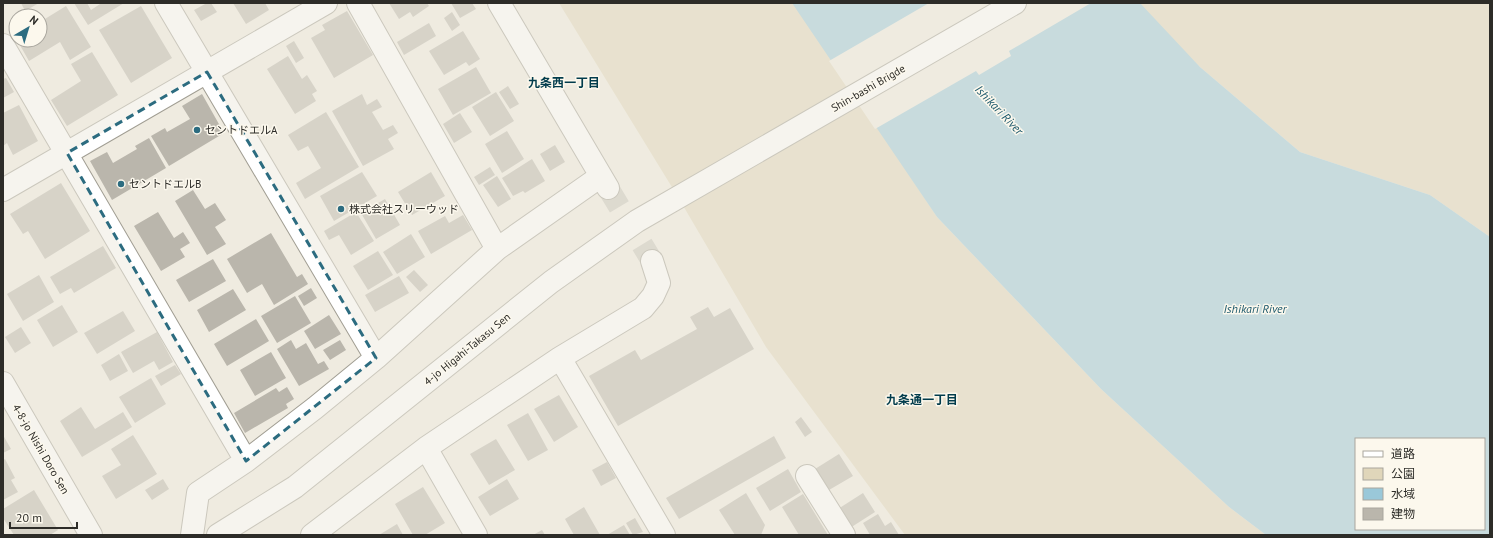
<svg xmlns="http://www.w3.org/2000/svg" width="1493" height="538" font-family="'PT Sans','Noto Sans JP',sans-serif">
<style>
.green{fill:#e0d6ba}
.water{fill:#9ac8d9;fill-rule:evenodd}
.pier{fill:#efebe0}
.building{fill:#bab6ac}
.lines{fill:none;stroke-linecap:round;stroke-linejoin:round}
.minor-tunnel{stroke:#c8c5bb;stroke-width:22;stroke-dasharray:22 11;stroke-linecap:butt}
.minor-casing{stroke:#a19e93;stroke-width:24}
.tertiary-casing{stroke:#a19e93;stroke-width:24}
.minor{stroke:#fff;stroke-width:22}
.tertiary{stroke:#fff;stroke-width:22}
.marked{fill:none;stroke:#2c6c80;stroke-width:3;stroke-dasharray:8 5;stroke-linejoin:round}
.poi-dot{fill:#2c6c80;stroke:#fcf8ed;stroke-width:1.5}
.labels{text-anchor:middle;stroke-width:3;stroke-linejoin:round;paint-order:stroke}
.street-label{font-size:11px;fill:#2d2c28;stroke:#fcf8ed}
.poi-label{font-size:11px;fill:#2d2c28;stroke:#fcf8ed;text-anchor:start}
.neighbourhood-label{font-size:12px;font-weight:bold;fill:#023c4c;stroke:#fcf8ed}
.water-label{font-size:12px;font-style:italic;fill:#1e5a6d;stroke:#fcf8ed}
</style>
<rect width="100%" height="100%" fill="#efebe0"/>
<!-- green -->
<path class="green" d="M559 3H796L937 217 1101 389 1229 507 1266 535H905L766 347 678 197Z
M1132 3H1490V237L1430 195 1300 152 1200 67Z"/>
<!-- water -->
<path class="water" d="M792 3H1140L1200 67 1300 152 1430 195 1490 237V535H1266L1229 507 1101 389 937 217ZM1356 439H1484V529H1356Z"/>
<!-- pier -->
<path class="pier" d="M929 3H1091L1009 51 1011 56 979 75 976 71 875 129 829 61Z"/>
<!-- building -->
<path class="building" d="M21 3H39L25 11Z
M74 3H87L91 10 100 4 99 3H124L88 25Z
M207 3H211L217 12 201 21 194 10Z
M233 3H265L269 10 246 24Z
M389 3H427L429 6 413 17 410 12 399 19Z
M451 3H472L476 9 460 18Z
M66 6 91 47 70 60 60 42 29 61 17 40H40V22Z
M141 6 172 58 131 83 99 30Z
M347 11 373 55 334 78 311 38 325 30 322 25Z
M452 12 460 25 452 31 444 18Z
M429 23 436 36 404 55 397 42Z
M463 31 480 59 469 66 466 62 444 75 429 51Z
M294 41 304 58 296 63 286 46Z
M92 52 118 95 67 126 51 100 81 81 71 64Z
M288 56 302 79 307 75 317 91 312 94 316 101 295 114 267 69Z
M476 67 491 93 453 115 438 89Z
M6 78 14 92 3 98V79Z
M508 86 519 104 510 109 499 92Z
M496 92 514 121 490 136 472 107Z
M202 94 224 133 169 166 151 136 165 128 167 132 190 119 182 106Z
M362 94 367 105 377 99 382 107 372 112 383 130 393 125 398 133 388 139 394 149 363 166 332 111Z
M19 105 38 141 13 155 7 143 3 146V113Z
M326 112 359 167 305 199 296 183 321 168 308 146 298 151 288 135Z
M460 113 472 132 454 143 443 124Z
M507 131 524 159 502 173 485 144Z
M149 138 166 168 112 200 90 161 107 152 113 163 137 149 135 146Z
M555 145 565 162 550 171 540 154Z
M532 159 545 181 525 193 523 191 513 196 502 178Z
M490 167 495 175 479 185 474 177Z
M362 172 377 196 334 221 320 196Z
M431 172 445 196 412 215 398 192Z
M497 176 511 199 498 207 483 185Z
M61 183 90 231 45 259 28 231 23 234 10 214Z
M193 190 205 209 215 203 226 220 215 227 226 244 207 255 175 201Z
M385 199 400 225 376 239 361 213Z
M158 212 174 238 183 232 190 243 180 249 185 257 161 271 134 226Z
M356 212 374 241 351 255 339 235 329 240 324 231Z
M463 215 472 230 431 254 418 231 445 216 449 223Z
M271 233 297 277 302 274 308 284 274 305 262 284 247 293 227 259Z
M411 234 425 257 397 274 383 252Z
M103 246 116 268 74 293 71 288 60 294 50 277Z
M378 251 393 275 368 290 353 266Z
M213 259 226 281 189 302 176 280Z
M414 270 428 285 420 292 406 277Z
M39 275 54 302 23 321 7 294Z
M399 276 409 293 375 312 365 295Z
M311 288 317 298 304 306 298 296Z
M233 289 246 310 209 332 197 310Z
M295 296 311 323 277 343 261 316Z
M62 305 78 332 53 347 37 320Z
M708 307 714 317 730 308 754 349 618 426 589 376 635 350 641 360 697 329 690 317Z
M123 311 135 331 97 354 84 333Z
M329 315 341 334 315 349 304 331Z
M256 319 269 341 227 366 214 344Z
M21 327 31 343 15 353 5 337Z
M157 332 173 362 159 370 154 361 133 373 121 352Z
M291 340 296 349 306 343 318 364 324 361 329 369 299 386 277 349Z
M340 340 346 350 330 360 323 350Z
M271 352 286 378 255 396 240 370Z
M119 354 128 371 110 381 101 365Z
M175 365 181 374 161 386 155 376Z
M151 378 166 404 135 423 119 397Z
M287 387 294 399 286 404 288 408 245 433 234 413 276 388 279 392Z
M559 395 578 427 554 442 534 409Z
M81 407 95 429 123 412 132 427 82 457 60 421Z
M528 413 548 450 528 461 507 425Z
M801 417 812 432 805 437 795 422Z
M3 435 11 449 3 453Z
M133 435 157 474 116 499 102 476 121 465 111 449Z
M774 436 786 458 679 519 666 498Z
M496 439 515 470 489 485 470 454Z
M839 454 853 476 829 490 815 469Z
M5 459 15 478 11 480 18 492 3 500V460Z
M607 462 616 478 601 486 592 470Z
M788 469 801 492 770 511 756 488Z
M163 479 169 489 152 500 145 490Z
M507 479 519 499 490 516 478 497Z
M423 487 445 523 425 535H413L395 504Z
M34 490 58 530 50 535H14L3 518V509Z
M746 493 765 525 761 535H735L719 510Z
M863 493 875 512 850 528 838 509Z
M803 494 828 535H799L782 507Z
M584 507 600 535H574L565 519Z
M878 514 885 526 891 522 899 535H870L863 523Z
M635 518 643 532 633 535 626 523Z
M397 524 403 535H379Z
M624 525 630 535H607Z
M542 530 545 535H533Z"/>
<g class="lines">
<!-- minor-tunnel -->
<path class="minor-tunnel" d="M608 188 652 261"/>
<!-- minor casing -->
<g class="minor-casing">
<path id="minor" d="M166 3 376 358
M358 3 497 249
M499 3 608 188
M3 45 246 461
M3 190 326 3
M560 358 664 535
M3 383 91 535
M426 448 476 535
M807 476 844 535
M192 535 198 493 246 461 315 408 376 358 497 249 601 176
M312 535 426 448 560 358 643 308 653 296 659 283 652 261"/>
</g>
<!-- tertiary casing -->
<g class="tertiary-casing">
<path id="tertiary" d="M218 535 295 487 551 282 637 221 1015 3"/>
</g>
<!-- minor -->
<use href="#minor" class="minor"/>
<!-- tertiary -->
<use href="#tertiary" class="tertiary"/>
</g>
<!-- marked area -->
<path d="M0 0H1493V538H0ZM207 72 376 358 246 461 67 153Z" fill="#efebe0" fill-opacity=".55" fill-rule="evenodd"/>
<path class="marked" d="M207 72 376 358 246 461 67 153Z"/>
<!-- markers -->
<g class="poi-dot">
<circle cx="197" cy="130" r="4"/>
<circle cx="121" cy="184" r="4"/>
<circle cx="341" cy="209" r="4"/>
</g>
<g class="labels">
<!-- street labels -->
<g class="street-label">
<text transform="translate(868 88) rotate(-30)" y="4">Shin-bashi Brigde</text>
<text transform="translate(467 349) rotate(-39)" y="4">4-jo Higahi-Takasu Sen</text>
<text transform="translate(41 449) rotate(60)" y="4">4-8-jo Nishi Doro Sen</text>
</g>
<!-- poi labels -->
<g class="poi-label">
<text x="205" y="134">セントドエルA</text>
<text x="129" y="188">セントドエルB</text>
<text x="349" y="213">株式会社スリーウッド</text>
</g>
<!-- neighbourhood labels -->
<g class="neighbourhood-label">
<text x="564" y="87">九条西一丁目</text>
<text x="922" y="404">九条通一丁目</text>
</g>
<!-- water labels -->
<g class="water-label">
<text transform="translate(999 110) rotate(46)" y="4">Ishikari River</text>
<text x="1255" y="313">Ishikari River</text>
</g>
</g>
<!-- border -->
<rect width="1493" height="538" fill="none" stroke="#2d2c28" stroke-width="8"/>
<!-- legend -->
<rect x="1355" y="438" width="130" height="92" fill="#fcf8ed" stroke="#a9a69e"/>
<rect x="1363" y="451" width="20" height="6" fill="#ffffff" stroke="#a9a69e"/>
<text x="1391" y="458" font-size="12" fill="#2d2c28">道路</text>
<rect x="1363" y="468" width="20" height="12" fill="#e0d6ba" stroke="#a9a69e"/>
<text x="1391" y="478" font-size="12" fill="#2d2c28">公園</text>
<rect x="1363" y="488" width="20" height="12" fill="#9ac8d9" stroke="#a9a69e"/>
<text x="1391" y="498" font-size="12" fill="#2d2c28">水域</text>
<rect x="1363" y="508" width="20" height="12" fill="#bab6ac" stroke="#a9a69e"/>
<text x="1391" y="518" font-size="12" fill="#2d2c28">建物</text>
<!-- north arrow -->
<g transform="translate(28 28) rotate(38)"><circle r="19" fill="#fcf8ed" stroke="#a9a69e"/>
<path d="M0-3L7 15L0 10L-7 15Z" fill="#2c6c80"/>
<text y="-6" font-size="11" font-weight="bold" text-anchor="middle" fill="#2d2c28">N</text>
</g>
<!-- scale -->
<path d="M10 522v6h67v-6" fill="none" stroke="#2d2c28" stroke-width="2"/>
<text x="16" y="522" font-size="12" fill="#2d2c28" stroke="#fcf8ed" stroke-width="3" paint-order="stroke">20 m</text>
</svg>
